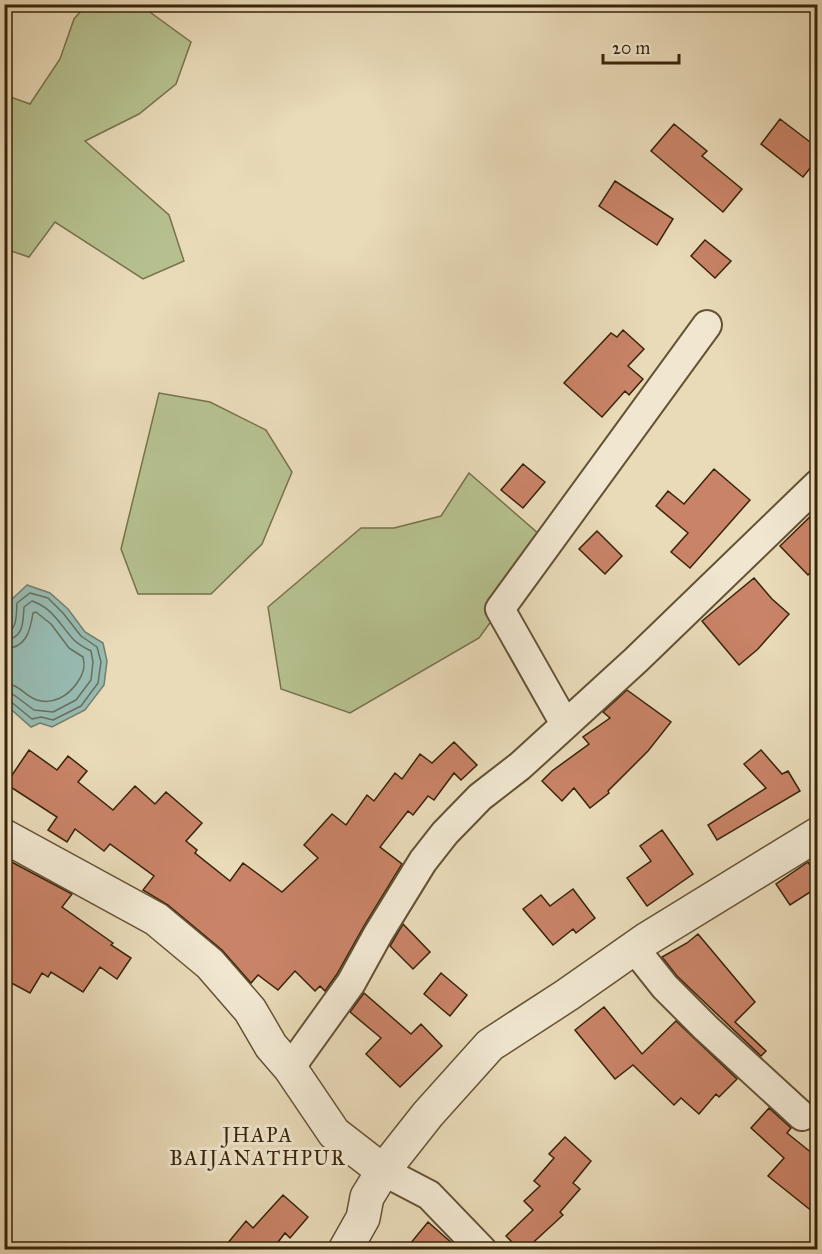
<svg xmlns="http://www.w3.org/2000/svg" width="822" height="1254" font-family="'IM FELL Great Primer',serif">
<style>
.green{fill:#b6c08f;stroke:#77724c;stroke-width:1.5}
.water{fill:#97bab1;stroke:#717e6d;stroke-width:1.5}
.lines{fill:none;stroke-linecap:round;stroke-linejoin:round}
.shore{stroke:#686f5c;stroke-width:1.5}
.building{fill:#c98368;stroke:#382408;stroke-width:1.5}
.minor-casing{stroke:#645234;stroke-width:32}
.tertiary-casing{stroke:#645234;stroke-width:36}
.minor{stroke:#f1e7d1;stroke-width:28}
.tertiary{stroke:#f1e7d1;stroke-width:33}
.labels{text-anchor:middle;stroke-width:6;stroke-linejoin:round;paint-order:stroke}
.quarter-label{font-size:20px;letter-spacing:1.5px;fill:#382408;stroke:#f1e7d1}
</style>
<rect width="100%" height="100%" fill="#e9dab8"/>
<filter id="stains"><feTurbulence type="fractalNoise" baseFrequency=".00333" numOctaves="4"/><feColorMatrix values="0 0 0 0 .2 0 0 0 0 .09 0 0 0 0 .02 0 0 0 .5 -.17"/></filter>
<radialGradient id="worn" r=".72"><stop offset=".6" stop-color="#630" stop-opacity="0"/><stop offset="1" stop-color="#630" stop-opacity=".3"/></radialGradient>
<!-- green -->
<path class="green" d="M87 4 140 5 191 42 176 84 139 114 85 141 169 215 184 261 143 279 55 222 29 257 5 249V95L30 104 60 59 74 19Z
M159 393 210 402 266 430 292 472 262 544 211 594H138L121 549Z
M469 473 540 535 492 620 479 638 350 713 281 689 268 607 361 528H394L441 516Z"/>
<!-- water -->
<path class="water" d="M27 585 50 593 68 609 85 632 103 643 107 661 104 685 85 710 52 727 40 723 31 727 5 704V628L9 625 11 600Z"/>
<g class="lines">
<!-- shore -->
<path class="shore" d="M4 633C18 631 16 615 17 603L30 593 48 598 63 613 81 636 97 647 101 662 98 683 81 706 53 720 41 717 32 719 10 701 4 700
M4 640C24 639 23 622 24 607L32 601C53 608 60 625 74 640 79 645 85 648 91 651L93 662 91 680 76 700 53 712 34 710 14 695 4 692
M4 649C26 648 30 632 33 613L36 612 51 624 69 648 83 657C86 667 83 675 77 683 68 696 53 705 37 700 25 696 19 684 4 683"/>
</g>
<!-- building -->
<path class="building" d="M780 119 818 148V158L803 177 761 144Z
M674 124 707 151 702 156 742 189 723 212 651 151Z
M615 181 673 219 657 245 599 206Z
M705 240 731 261 715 278 691 256Z
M623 330 644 349 628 366 643 379 629 395 625 391 602 417 564 383 611 333 617 337Z
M523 464 545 482 523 508 501 490Z
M714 469 750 500 690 568 671 552 688 533 656 506 668 491 684 504Z
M818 509V565L808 575 780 546Z
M597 531 622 556 605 574 579 549Z
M754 578 772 599 789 614 758 649 739 665 702 621Z
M627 690 671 722 648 751 608 791 609 793 590 808 574 788 562 801 542 781 552 771 589 744 583 737 610 718 603 712Z
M454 742 477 765 461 780 454 773 434 800 428 796 413 815 408 811 380 847 402 864 364 926 337 974 325 991 320 986 315 991 295 971 278 990 258 975 251 983 222 950 168 905 143 890 154 876 110 844 104 851 75 829 67 842 48 830 57 817 6 784 29 750 57 770 68 756 87 771 78 782 113 810 135 786 155 804 166 792 202 823 186 841 197 850 195 853 230 881 243 863 282 892 318 858 304 845 332 814 346 825 367 795 374 801 395 773 402 779 420 754 432 763Z
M761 750 782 774 788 771 800 791 717 840 708 825 766 788 744 764Z
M662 830 693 874 647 906 627 878 651 861 640 846Z
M4 858 72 894 62 907 113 943 111 945 131 958 117 979 100 967 83 992 51 972 48 977 42 973 30 993 4 979Z
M808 862 818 877V887L790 905 776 884Z
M573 889 595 918 576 933 573 929 553 945 523 909 541 895 550 906Z
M403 924 430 952 413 969 390 946Z
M698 934 755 1002 735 1022 766 1051 761 1056 677 976 662 957 687 943Z
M441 973 467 995 450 1016 424 994Z
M364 993 411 1034 421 1024 442 1046 400 1087 366 1054 381 1038 350 1012Z
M604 1007 642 1054 676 1021 737 1079 719 1097 716 1094 699 1114 681 1098 674 1105 633 1065 615 1079 575 1030Z
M769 1108 791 1128 787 1133 818 1158V1216L768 1176 784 1158 751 1128Z
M565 1137 591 1161 573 1183 580 1189 560 1212 563 1215 525 1250H520L506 1236 533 1210 524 1201 540 1186 534 1181 554 1158 549 1154Z
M283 1195 308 1217 290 1238 285 1233 275 1246 279 1250H222L246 1221 253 1228Z
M428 1222 453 1244 459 1250H405Z"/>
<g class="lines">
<!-- minor casing -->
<g class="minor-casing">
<path id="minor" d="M565 724 500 609 707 325
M634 948 665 987 706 1028 802 1116
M290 1068 351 983 378 934 423 861 445 833 480 797 520 766 636 660 818 484
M383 1171 429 1195 482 1250"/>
</g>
<!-- tertiary casing -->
<g class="tertiary-casing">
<path id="tertiary" d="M4 836 156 919 210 964 250 1010 271 1046 290 1068 334 1133 383 1171
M345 1250 363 1218 367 1197 383 1171 428 1114 490 1045 567 995 647 939 818 834"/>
</g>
<!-- minor -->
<use href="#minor" class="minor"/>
<!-- tertiary -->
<use href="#tertiary" class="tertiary"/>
</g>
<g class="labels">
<!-- quarter labels -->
<g class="quarter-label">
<text x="258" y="1142">JHAPA<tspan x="258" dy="23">BAIJANATHPUR</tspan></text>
</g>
</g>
<!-- margin -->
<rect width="822" height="1254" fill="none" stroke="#e9dab8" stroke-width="24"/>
<rect x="6" y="6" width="810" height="1242" fill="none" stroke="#382408" stroke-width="3"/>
<rect x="12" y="12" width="798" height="1230" fill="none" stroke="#382408" stroke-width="1.5"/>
<!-- scale -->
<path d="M603 54v9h76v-9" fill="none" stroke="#382408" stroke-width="3"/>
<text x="612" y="54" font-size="18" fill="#382408" stroke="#f1e7d1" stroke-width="4.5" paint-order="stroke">20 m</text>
<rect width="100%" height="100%" filter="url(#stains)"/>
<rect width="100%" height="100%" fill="url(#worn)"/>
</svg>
